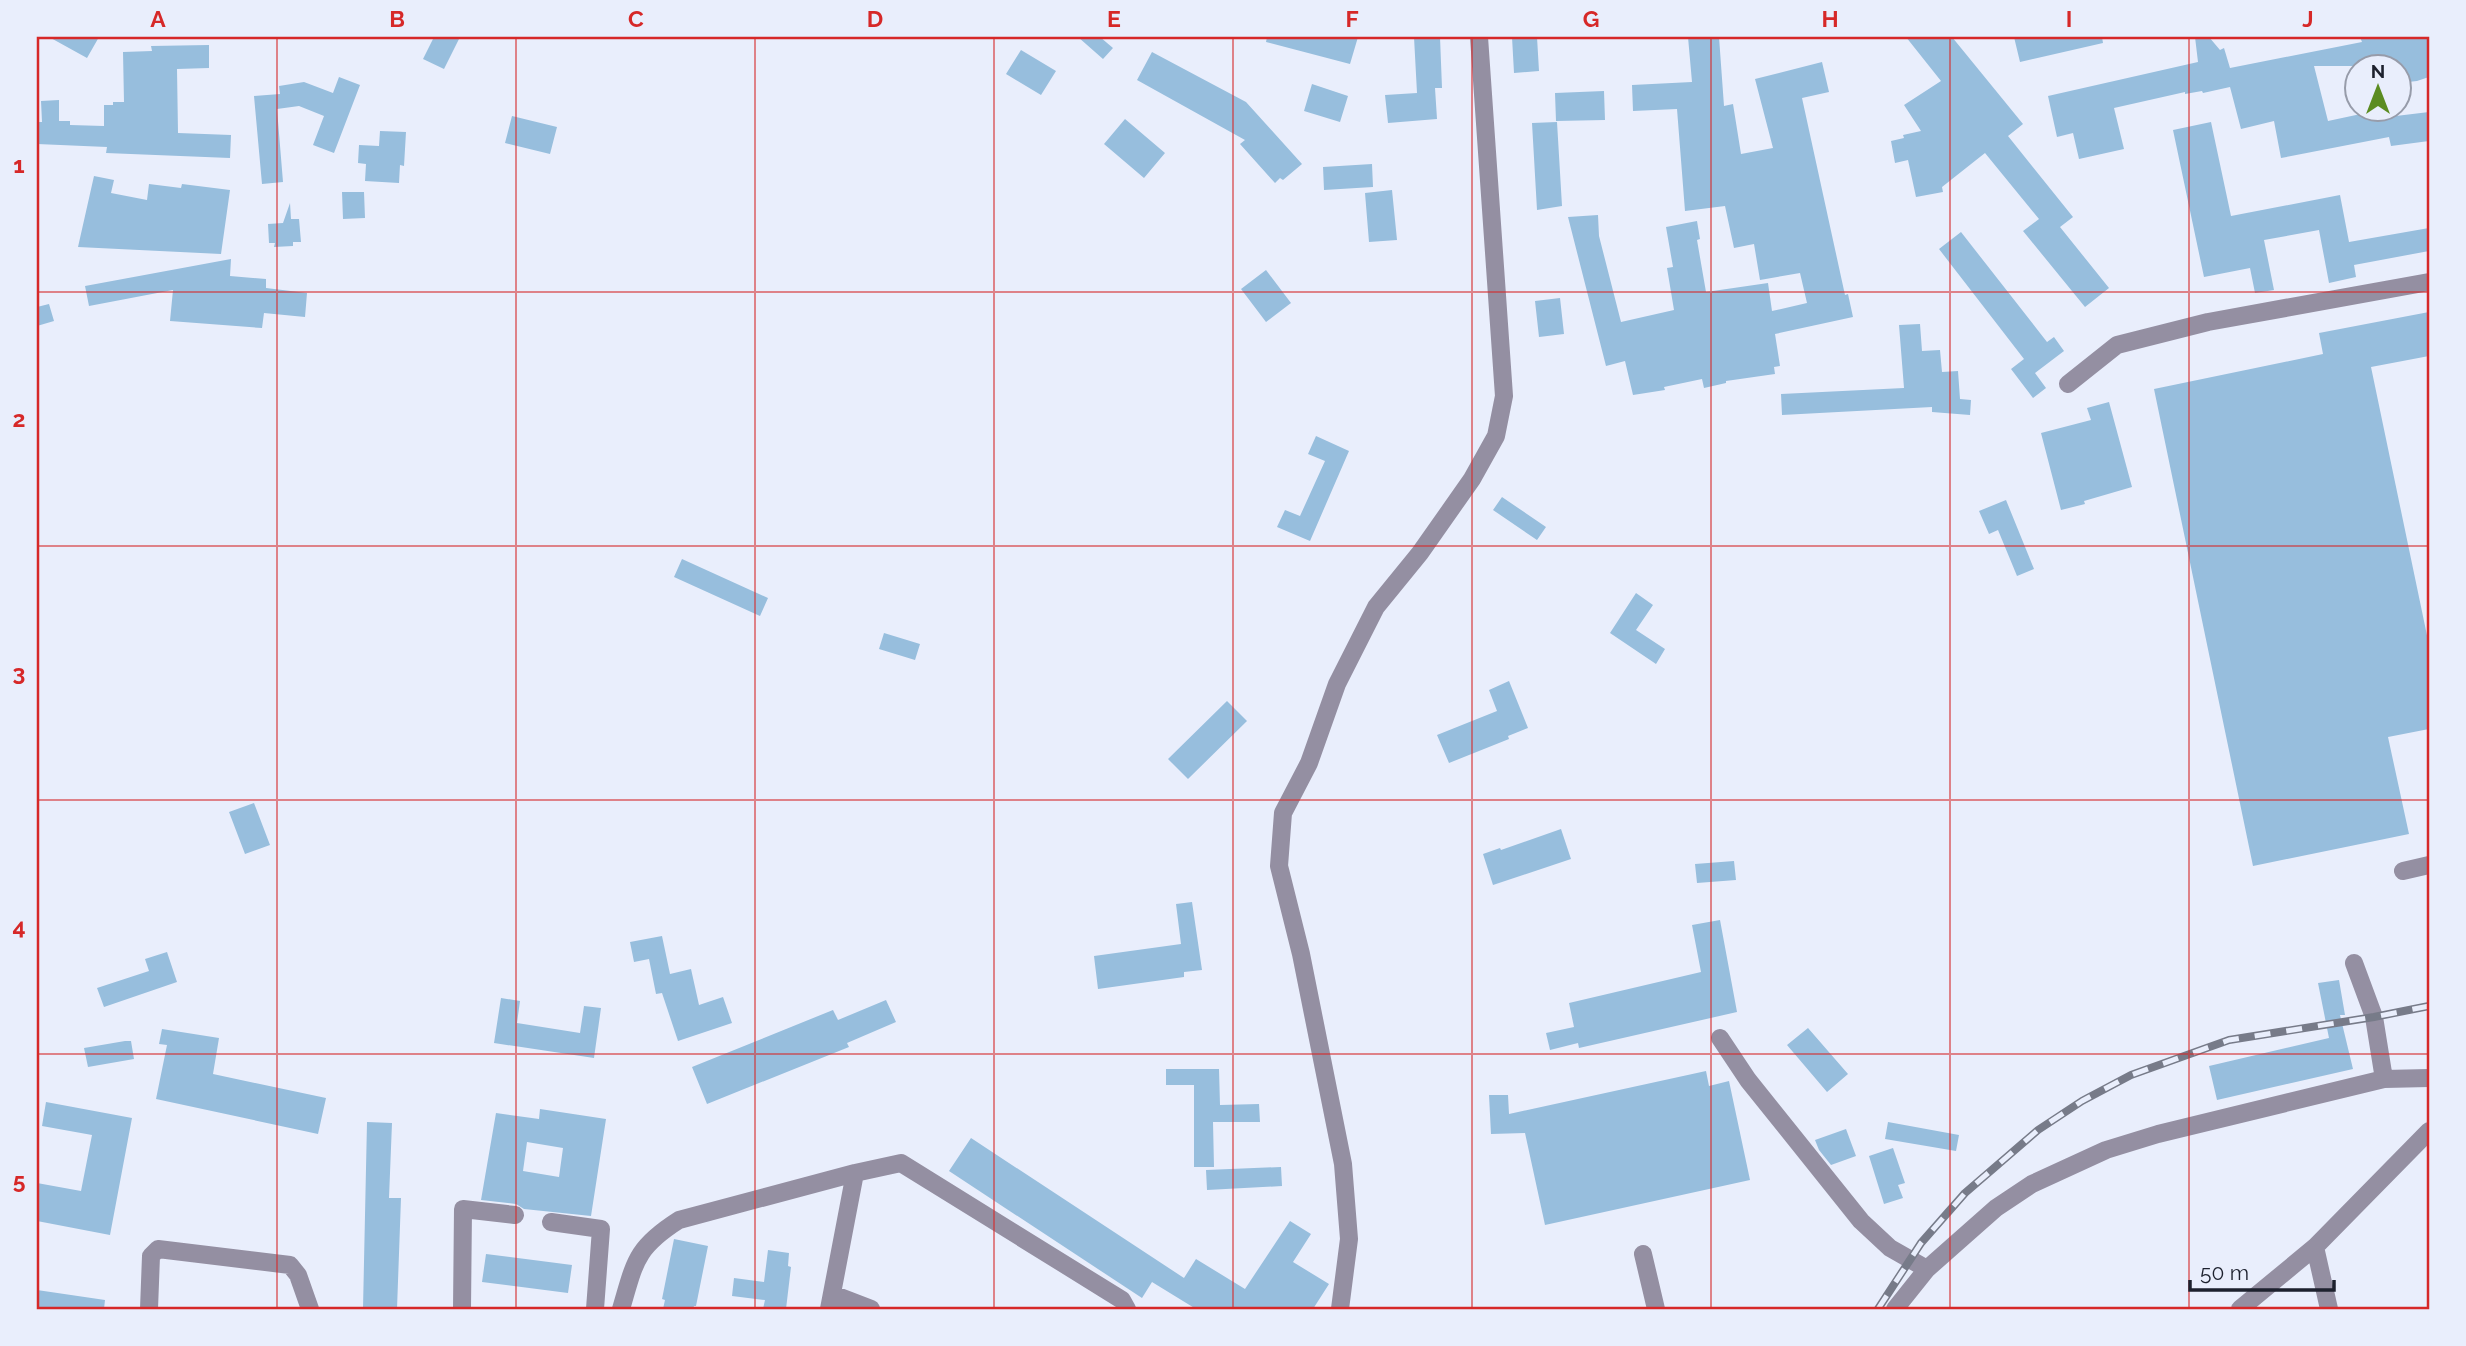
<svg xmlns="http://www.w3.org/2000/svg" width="2466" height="1346" font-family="Raleway,sans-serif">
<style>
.building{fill:#97bedd;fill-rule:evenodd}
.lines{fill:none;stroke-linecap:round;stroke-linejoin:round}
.minor{stroke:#948fa2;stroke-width:18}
.rail-casing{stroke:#777b89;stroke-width:8}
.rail{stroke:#e9eefc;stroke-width:5;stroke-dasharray:16;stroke-linecap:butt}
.grid{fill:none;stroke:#d62828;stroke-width:2;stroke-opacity:0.55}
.neatline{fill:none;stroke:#d62828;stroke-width:2.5}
.grid-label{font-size:23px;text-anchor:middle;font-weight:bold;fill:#d62828}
</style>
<rect width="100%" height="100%" fill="#e9eefc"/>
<!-- building -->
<path class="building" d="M49 37H99L87 58Z
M434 37H460L444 69 423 59Z
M1078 37H1100L1113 48 1103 59Z
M1267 37H1358L1350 64 1266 42Z
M1414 37H1440L1442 88H1435L1437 119 1388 123 1385 95 1417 93Z
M1512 37H1537L1539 71 1514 73Z
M1688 37H1719L1724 106 1733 104 1741 154 1773 148 1755 79 1822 62 1829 92 1802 98 1845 295 1848 294 1853 317 1775 334 1780 366 1774 367 1775 374 1726 381V383L1704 388 1702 379 1664 387 1665 390 1633 395 1625 361 1606 366 1568 217 1598 215 1599 236 1621 322 1674 310 1667 268 1673 267 1666 227 1697 221 1700 239 1697 240 1706 292 1768 283 1772 311 1807 303 1800 273 1760 280 1754 244 1734 248 1725 206 1685 211 1677 109 1633 111 1632 85 1692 82Z
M1906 37H1952L2023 124 2008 136 2073 217 2060 227 2109 288 2085 307 2023 231 2039 219 1985 153 1942 187 1943 192 1916 197 1908 160 1895 163 1891 141 1904 138 1903 135 1921 131 1904 105 1941 81Z
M2014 37H2102L2103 43 2020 62Z
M2195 37H2209L2220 50 2224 48 2230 68 2362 42 2360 37H2429V77L2417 81 2399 83V66H2314L2328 121 2370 112 2371 119 2429 112V141L2391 146 2389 137 2281 158 2274 121 2241 129 2230 87 2203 93 2202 91 2185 94V92L2114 108 2124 149 2079 159 2073 133 2057 137 2048 96 2198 62Z
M209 45V68L177 69 178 133 231 135 230 158 106 153 107 147 37 144V122H42L41 101 59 100V121H70V125L104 126V105H113V102H124L123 52 152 51 151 46Z
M1021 50 1056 71 1041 95 1006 74Z
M1152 52 1246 102 1302 164 1283 180 1280 178 1275 183 1240 144 1245 140 1137 80Z
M339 77 360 85 334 153 313 145 324 116 299 106 277 109 283 182 262 184 254 96 280 94 279 86 304 82 333 93Z
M1312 84 1348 96 1340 122 1304 111Z
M1604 91 1605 120 1556 121 1555 93Z
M512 116 557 127 550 154 505 143Z
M1125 119 1165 153 1144 178 1104 144Z
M1557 122 1562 206 1537 210 1532 123Z
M2211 122 2231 216 2340 195 2349 242 2429 228V251L2354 265 2356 277 2329 283 2319 230 2264 240 2274 290 2255 293 2250 268 2204 277 2173 130Z
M380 131 406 132 404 166 400 165 399 183 365 181 366 164 358 163 359 145 379 146Z
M1372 164 1373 187 1324 190 1323 167Z
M94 176 114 180 111 193 147 200 149 184 181 188 182 184 230 190 221 254 78 247Z
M1392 190 1397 240 1369 242 1365 193Z
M342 192H364L365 218 343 219Z
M290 203 291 219H299L301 242H293V246L274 247 275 243H269L268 224 283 223Z
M1961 232 2047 342 2054 337 2064 351 2035 373 2046 388 2033 398 2011 369 2024 359 1939 249Z
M231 259 230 276 266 279V288L307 293 305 317 264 313 262 328 170 321 173 290 89 306 85 286Z
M1266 270 1291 303 1266 322 1241 289Z
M1560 298 1564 334 1539 337 1535 301Z
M49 304 54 321 37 326V307Z
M2429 312V356L2371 367 2429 645V729L2388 737 2409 834 2253 866 2154 389 2323 354 2319 333Z
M1920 324 1922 351 1940 350 1942 372 1958 371 1960 399 1971 400 1970 415 1932 412V407L1782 415 1781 394 1904 388 1899 325Z
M2109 402 2132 487 2084 501 2085 504 2061 510 2041 433 2091 420 2087 408Z
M1316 436 1349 451 1310 541 1277 527 1285 510 1300 516 1325 461 1308 454Z
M1502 497 1546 527 1537 540 1493 510Z
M2006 500 2034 569 2017 576 1998 530 1989 534 1979 511Z
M682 559 768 598 760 616 674 577Z
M1636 593 1653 605 1636 630 1665 649 1656 664 1610 633Z
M884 633 920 644 915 660 879 649Z
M1509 681 1528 728 1508 736 1509 739 1449 763 1437 735 1497 711 1489 690Z
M1227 701 1247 721 1188 779 1168 759Z
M254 803 270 845 245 854 229 812Z
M1561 829 1571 859 1493 885 1483 854 1500 848 1501 850Z
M1734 861 1736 880 1697 883 1695 864Z
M1192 902 1202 970 1184 972V977L1098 989 1094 956 1181 944 1176 904Z
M1720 920 1737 1012 1579 1048 1578 1043 1550 1050 1546 1033 1574 1027 1569 1003 1701 972 1692 925Z
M662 936 670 974 691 969 699 1005 723 997 732 1023 678 1041 662 993 656 994 649 959 634 962 630 942Z
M167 952 177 982 104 1007 97 988 149 971 145 959Z
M2339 980 2345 1015H2340L2353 1069 2217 1100 2209 1066 2329 1038 2318 983Z
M501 998 520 1001 517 1023 580 1033 584 1006 601 1008 594 1058 494 1043Z
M886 1000 896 1022 847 1043 849 1047 707 1104 692 1067 833 1010 838 1020Z
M1808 1028 1848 1074 1827 1092 1787 1045Z
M162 1029 219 1038 213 1074 326 1098 318 1134 156 1099 167 1045 159 1044Z
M125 1041H131L134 1059 88 1067 84 1048Z
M1166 1069H1219L1220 1105 1259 1104 1260 1122H1213L1214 1167H1194V1085H1166Z
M1706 1071 1709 1086 1729 1081 1750 1180 1545 1225 1525 1133 1491 1134 1489 1095H1508L1509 1114Z
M46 1102 132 1118 110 1235 37 1221V1183L81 1191 92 1135 42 1126Z
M540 1109 606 1119 591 1216 524 1209 516 1204 481 1200 496 1113 539 1119ZM527 1142 563 1148 559 1177 523 1171Z
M367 1122 392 1123 389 1198H401L397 1309H363Z
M1888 1122 1959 1135 1956 1151 1885 1139Z
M1846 1129 1856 1156 1831 1165 1819 1150 1815 1140Z
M971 1138 1184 1278 1196 1259 1245 1289 1290 1221 1311 1234 1293 1262 1329 1284 1313 1309H1196L1152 1282 1142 1298 949 1171Z
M1893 1148 1905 1183 1898 1185 1903 1198 1884 1204 1869 1156Z
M1281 1167 1282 1186 1207 1190 1206 1170Z
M674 1239 708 1246 696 1306H694L693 1309H663L665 1300 662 1299Z
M768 1250 789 1253 788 1266 791 1267 786 1309H763L765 1300 732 1296 734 1278 764 1282Z
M486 1254 572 1265 568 1293 482 1282Z
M37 1290 105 1300 104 1309H37Z"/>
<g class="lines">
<!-- minor -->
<path class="minor" d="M2068 384 2117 345 2208 322 2429 282
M2403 871 2429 865
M2354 963 2374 1017 2384 1079
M1720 1038 1748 1080 1861 1221 1890 1248 1927 1269
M551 1222 601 1229 595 1309
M2315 1247 2329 1309
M1643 1254 1656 1309
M832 1294 871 1309
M149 1309 151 1256 158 1249 290 1265 298 1275 310 1309
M462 1309 463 1209 515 1215
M621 1309C635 1262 635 1248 679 1220L855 1173
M829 1309 855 1173 901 1163 1122 1300 1127 1309
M1340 1309 1349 1239 1343 1164 1301 954 1279 866 1283 813 1309 763 1337 684 1376 607 1420 553 1472 479 1496 436 1504 396 1479 37
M1895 1309 1927 1269 1996 1208 2032 1184 2106 1150 2158 1134 2384 1079 2429 1078
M2240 1309 2315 1247 2429 1131"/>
<!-- rail casing -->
<g class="rail-casing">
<path id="rail" d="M1878 1309 1921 1243 1965 1193 2038 1130 2082 1101 2131 1075 2229 1040 2374 1017 2429 1006"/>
</g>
<!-- rail -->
<use href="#rail" class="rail"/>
</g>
<!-- grid -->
<path class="grid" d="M277 37V1309M516 37V1309M755 37V1309M994 37V1309M1233 37V1309M1472 37V1309M1711 37V1309M1950 37V1309M2189 37V1309M37 292H2429M37 546H2429M37 800H2429M37 1054H2429"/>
<!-- border -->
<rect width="2466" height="1346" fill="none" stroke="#e9eefc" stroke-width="77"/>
<!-- north arrow -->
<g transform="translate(2378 88)"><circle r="33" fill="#e9eefc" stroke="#979caa" stroke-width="2"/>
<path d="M0-5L12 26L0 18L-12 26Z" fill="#5b8c21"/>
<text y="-10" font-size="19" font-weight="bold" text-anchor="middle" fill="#1d212e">N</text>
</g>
<!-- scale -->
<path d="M2190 1280v10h144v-10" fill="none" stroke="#1d212e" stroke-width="3.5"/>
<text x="2200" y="1280" font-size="21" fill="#1d212e" stroke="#e9eefc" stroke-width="5" paint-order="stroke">50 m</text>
<rect x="38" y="38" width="2390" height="1270" class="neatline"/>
<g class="grid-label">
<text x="158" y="27">A</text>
<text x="397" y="27">B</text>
<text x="636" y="27">C</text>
<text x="875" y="27">D</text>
<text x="1114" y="27">E</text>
<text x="1352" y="27">F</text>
<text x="1591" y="27">G</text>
<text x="1830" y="27">H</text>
<text x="2069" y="27">I</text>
<text x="2308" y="27">J</text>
<text x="19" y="173">1</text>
<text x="19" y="427">2</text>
<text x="19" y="681">3</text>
<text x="19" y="935">4</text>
<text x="19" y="1189">5</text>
</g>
</svg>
